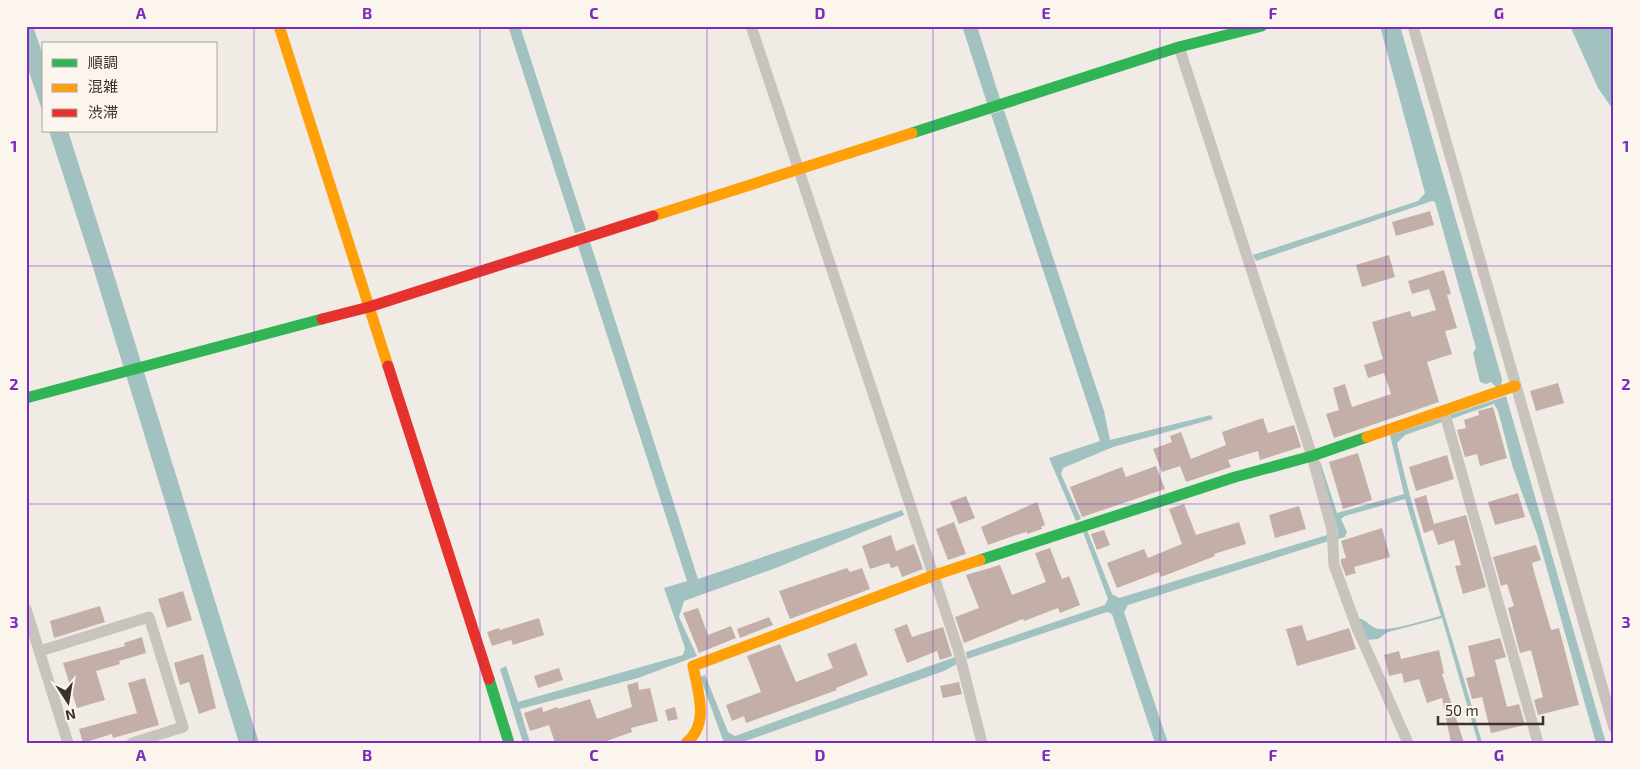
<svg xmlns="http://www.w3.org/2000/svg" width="1640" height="769" font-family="'Exo 2','Noto Sans JP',sans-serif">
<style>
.water{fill:#a1c2c1}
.building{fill:#c3afa7}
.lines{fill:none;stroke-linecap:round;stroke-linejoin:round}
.street{stroke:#c9c3be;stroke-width:11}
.fast{stroke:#30b455;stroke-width:11}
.slow{stroke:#ff9f0a;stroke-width:11}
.jam{stroke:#e5322d;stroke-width:11}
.grid{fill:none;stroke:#7b2cbf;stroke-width:1;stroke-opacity:0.55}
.neatline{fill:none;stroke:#7b2cbf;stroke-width:2}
.grid-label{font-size:16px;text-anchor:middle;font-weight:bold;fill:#7b2cbf}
</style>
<rect width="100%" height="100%" fill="#f0ebe5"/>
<!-- water -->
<path class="water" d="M26 26H33L44 58V116L26 63Z
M508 26H520L586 230 575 233Z
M962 26H977L1000 99 987 103Z
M1380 26H1400L1502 379 1501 386 1496 387 1491 382 1486 384 1480 382 1473 353 1476 348 1435 202 1432 201 1256 261 1253 255 1418 201 1425 193Z
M1570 26H1614V111L1598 88Z
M1004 110 1104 411 1110 440 1211 415 1213 419 1113 447 1063 468 1061 474 1081 519 1076 521 1049 458 1100 441 991 114Z
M49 131H68L109 259 259 743H239L91 261Z
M590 242 698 579 902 510 904 515 776 568 684 601 679 617 697 656 638 678 520 709 530 743H523L500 669 506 666 518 702 683 655 685 648 664 588 687 581 578 246Z
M1506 396 1606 743H1596L1537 534 1513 468 1498 411 1494 404 1405 435 1397 443C1420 545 1455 642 1482 743H1478L1442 618 1388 632 1378 639 1367 640 1359 618C1366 620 1369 625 1375 628 1389 633 1427 619 1441 616L1405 499 1345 516 1341 519 1347 532 1345 537 1338 539V531L1318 463 1320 461 1337 513 1404 494 1390 435Z
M1087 530 1112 594 1119 598 1327 535 1329 541 1128 605 1124 612 1168 743H1155L1112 614 1107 612 967 659 966 652 1105 605 1108 599 1083 532Z
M955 657 957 664 944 671 740 743H724L700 677 705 675 728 732 735 736Z"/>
<!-- building -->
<path class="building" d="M1430 211 1434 225 1396 236 1392 222Z
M1389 255 1395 277 1362 287 1356 265Z
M1444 270 1451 294 1447 295 1457 328 1445 331 1452 354 1427 362 1439 402 1334 438 1326 414 1339 410 1333 388 1345 384 1352 407 1391 394 1384 373 1368 378 1364 365 1383 359 1372 322 1410 311 1412 317 1436 310 1429 289 1412 294 1408 281Z
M1558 383 1564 403 1536 411 1530 391Z
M1493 407 1507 458 1480 466 1477 454 1465 457 1457 430 1466 428 1464 420 1479 415 1478 411Z
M1263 418 1268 433 1294 425 1301 447 1260 460 1258 451 1228 460 1231 467 1186 482 1180 466 1162 472 1153 449 1172 442 1170 436 1181 432 1191 459 1226 445 1222 432Z
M1358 453 1372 500 1343 509 1329 462Z
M1447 455 1454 479 1416 491 1409 467Z
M1156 466 1165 489 1082 517 1070 487 1122 467 1126 477Z
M1518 493 1525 517 1495 525 1488 502Z
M1426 495 1434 524 1466 515 1486 587 1463 594 1455 566 1461 565 1454 540 1438 545 1433 530 1424 533 1414 499Z
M966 496 975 518 959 524 950 502Z
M1037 502 1045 525 1041 527 1042 529 1027 534V532L1016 535 988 545 981 527Z
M1184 504 1196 535 1239 522 1246 544 1214 554 1215 556 1161 577 1159 572 1117 588 1107 563 1144 549 1148 558 1182 544 1169 509Z
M1299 506 1306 529 1275 538 1269 515Z
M954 522 966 554 948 560 936 529Z
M1382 528 1390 557 1354 567 1356 573 1346 576 1341 563V559L1346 558 1341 541Z
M1104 530 1110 545 1097 550 1091 534Z
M891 535 896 551 914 544 923 569 902 577 898 566 891 568 889 563 870 569 862 546Z
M1536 545 1541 560 1532 563 1535 575 1551 630 1559 628 1579 705 1538 715 1534 700 1543 697 1531 650 1520 653 1508 608 1514 606 1507 584 1501 586 1493 557Z
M1050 548 1062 579 1069 576 1080 605 1060 613 1058 608 1024 621 1023 619 964 643 955 617 979 608 966 575 1000 565 1012 595 1046 582 1035 553Z
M847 568 850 572 862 568 870 589 790 619 779 591Z
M183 591 192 620 167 628 158 599Z
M100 606 105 622 54 638 50 621Z
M698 608 708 635 731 626 736 638 699 653 683 613Z
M769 617 773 625 740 638 737 629Z
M539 618 544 635 513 645 511 640 492 646 487 632 499 628 500 630Z
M907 624 912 637 943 627 952 656 940 660 937 651 907 663 894 629Z
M1302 625 1307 641 1349 628 1356 649 1297 666 1286 629Z
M142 637 146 653 119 661 120 664 96 671 105 700 77 708 63 663 125 646 124 643Z
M1500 638 1506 657 1495 660 1507 707 1519 704 1525 725 1491 733 1482 697 1472 699 1466 678 1475 676 1468 646Z
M856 643 868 675 836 688 837 690 746 723 744 716 732 721 726 705 761 692 747 656 780 644 796 682 833 668 827 654Z
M1439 650 1444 673 1442 674 1449 696 1444 698 1449 696 1464 743H1451L1442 698 1427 703 1419 679 1404 683 1402 673 1389 676 1384 655 1399 651 1401 659Z
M203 654 216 708 199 714 189 682 180 685 174 663Z
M559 668 563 680 538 688 534 676Z
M145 678 159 725 113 738 112 734 83 743 79 729 137 713 128 683Z
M638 682 639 690 650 688 658 721 631 728 632 732 601 743H555L549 725 530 731 524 713 542 707 543 712 557 707 558 709 590 699 597 719 632 707 627 685Z
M959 682 962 694 943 698 940 686Z
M675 707 678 719 668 721 665 710Z"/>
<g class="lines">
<!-- street -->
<path class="street" d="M751 26 958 649 982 743
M1413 26 1614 728
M1179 47 1312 456 1332 530 1334 565 1357 628 1408 743
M1444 411 1538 743
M26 609 68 743
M40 651 149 617 183 727 132 743"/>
<!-- fast -->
<path class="fast" d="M912 133 1179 47 1262 26
M26 398 322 319
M980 560 1235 477 1312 456 1367 437
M489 679 509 743"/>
<!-- slow -->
<path class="slow" d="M279 26 388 366
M653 216 912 133
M1367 437 1515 386
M686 743C710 724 698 692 693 666L932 576 980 560"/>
<!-- jam -->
<path class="jam" d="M322 319 369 307 653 216
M388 366 489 679"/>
</g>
<!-- grid -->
<path class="grid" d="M254 26V743M480 26V743M707 26V743M933 26V743M1160 26V743M1386 26V743M26 266H1614M26 504H1614"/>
<!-- border -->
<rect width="1640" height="769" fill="none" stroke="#fbf5ee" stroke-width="55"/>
<!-- legend -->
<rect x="42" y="42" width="175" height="90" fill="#fbf5ee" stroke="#aea6a0"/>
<rect x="52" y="59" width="25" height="8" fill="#30b455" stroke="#aea6a0"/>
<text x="88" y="68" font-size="15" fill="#3b302b">順調</text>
<rect x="52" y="84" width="25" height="8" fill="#ff9f0a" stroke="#aea6a0"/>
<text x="88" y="92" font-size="15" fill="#3b302b">混雑</text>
<rect x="52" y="109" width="25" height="8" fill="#e5322d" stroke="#aea6a0"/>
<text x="88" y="118" font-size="15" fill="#3b302b">渋滞</text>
<!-- north arrow -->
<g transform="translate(68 702) rotate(168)" stroke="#fbf5ee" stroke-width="4" paint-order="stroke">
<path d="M0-4L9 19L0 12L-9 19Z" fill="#3b302b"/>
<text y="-8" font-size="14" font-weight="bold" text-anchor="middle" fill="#3b302b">N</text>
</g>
<!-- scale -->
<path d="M1438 716v8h105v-8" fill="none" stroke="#3b302b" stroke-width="2.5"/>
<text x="1445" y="716" font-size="15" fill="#3b302b" stroke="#fbf5ee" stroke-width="4" paint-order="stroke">50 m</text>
<rect x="28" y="28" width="1584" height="714" class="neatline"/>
<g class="grid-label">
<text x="141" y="19">A</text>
<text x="367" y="19">B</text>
<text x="594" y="19">C</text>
<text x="820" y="19">D</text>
<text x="1046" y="19">E</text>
<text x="1273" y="19">F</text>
<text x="1499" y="19">G</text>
<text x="14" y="152">1</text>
<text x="1626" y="152">1</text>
<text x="14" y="390">2</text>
<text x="1626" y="390">2</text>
<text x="14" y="628">3</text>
<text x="1626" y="628">3</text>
<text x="141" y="761">A</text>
<text x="367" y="761">B</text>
<text x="594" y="761">C</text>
<text x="820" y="761">D</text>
<text x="1046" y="761">E</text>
<text x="1273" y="761">F</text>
<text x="1499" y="761">G</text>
</g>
</svg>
